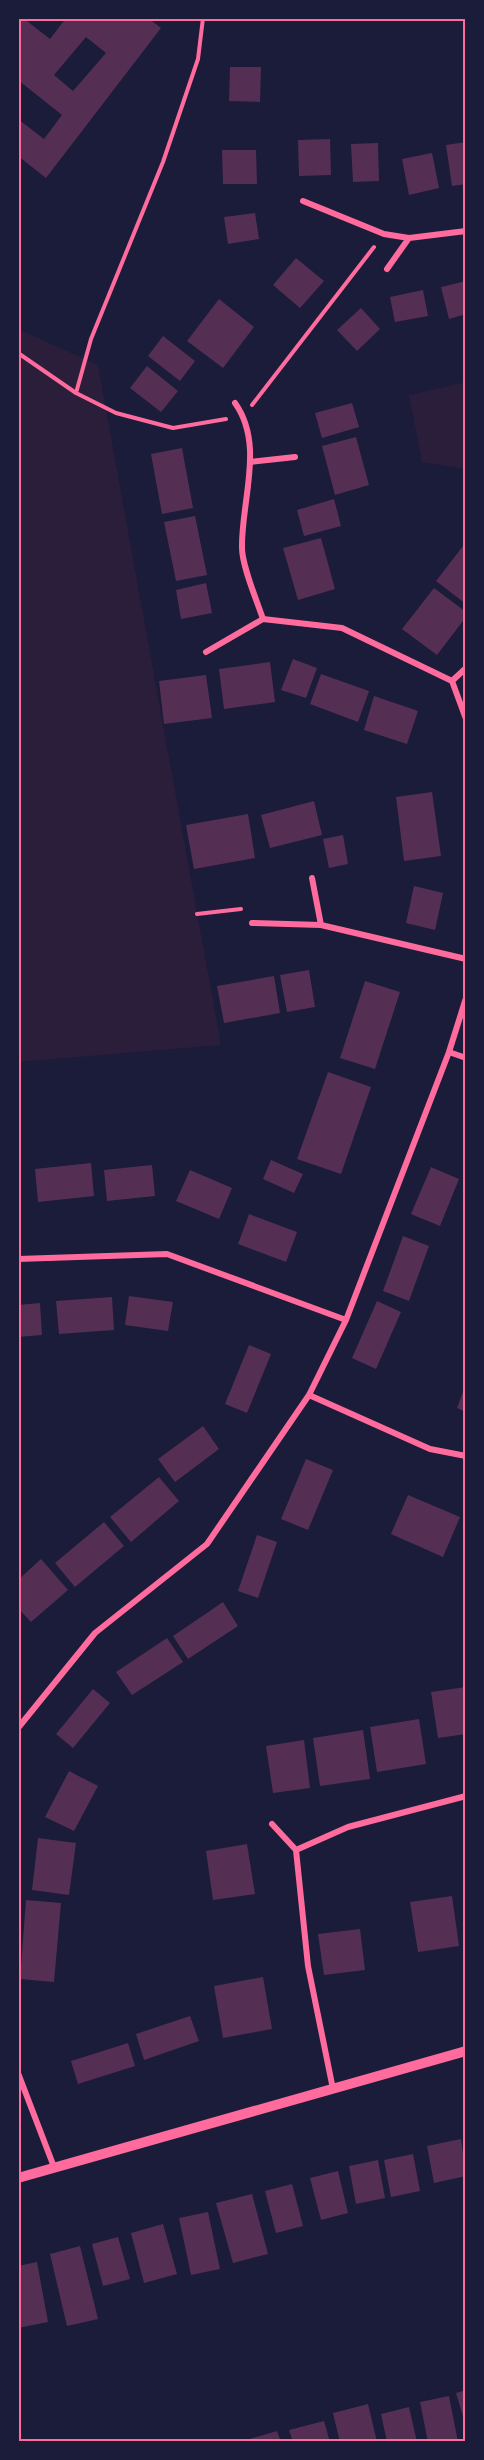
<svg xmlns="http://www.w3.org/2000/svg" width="484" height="2460" font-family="'Nunito Sans',sans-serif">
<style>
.green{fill:#2a1e3b}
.building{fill:#542f53;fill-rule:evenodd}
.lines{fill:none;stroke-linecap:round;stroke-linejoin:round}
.path{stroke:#ff6b9d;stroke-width:4}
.minor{stroke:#ff6b9d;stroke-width:6}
.tertiary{stroke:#ff6b9d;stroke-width:10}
.neatline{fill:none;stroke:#ff6b9d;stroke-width:2}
</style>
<rect width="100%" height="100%" fill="#1b1b3a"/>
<!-- green -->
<path class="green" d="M18 329 98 365 221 1045 18 1062Z
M466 382V469L422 462 409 395Z"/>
<!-- building -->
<path class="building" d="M18 18H23L50 39 66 18H148L161 28 46 178 18 156V119L44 139 62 115 18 80ZM86 37 106 53 73 91 54 75Z
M230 67H261L260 102 229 101Z
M330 139 331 175 299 176 298 140Z
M466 142V184L452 186 446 145Z
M378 143 379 181 353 182 351 144Z
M222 150H256L257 184H223Z
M432 153 439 188 409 195 402 159Z
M255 213 259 239 228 244 224 217Z
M296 258 324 281 300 308 273 285Z
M466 281V314L449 319 441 287Z
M423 290 428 316 395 322 390 297Z
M219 299 254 327 223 368 187 341Z
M361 308 380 329 357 351 337 330Z
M163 336 195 361 180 381 148 356Z
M147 366 178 391 161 412 130 388Z
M352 403 359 427 322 438 315 413Z
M356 437 369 485 335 495 322 446Z
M182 448 193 508 162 514 151 454Z
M334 499 341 526 304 536 297 510Z
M195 516 207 575 176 581 164 522Z
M321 538 335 589 298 600 283 548Z
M466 542V604L436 581Z
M206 583 212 613 181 619 176 590Z
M434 588 466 612V617L437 655 402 629Z
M293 659 317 668 306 698 281 690Z
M270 662 275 702 224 709 219 669Z
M321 674 369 691 358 722 310 704Z
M206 675 212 718 164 724 159 681Z
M374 696 418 711 407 744 364 730Z
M432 792 441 856 404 861 396 797Z
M314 801 322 835 270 848 261 815Z
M248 814 255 858 194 869 186 825Z
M343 835 348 864 329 868 323 839Z
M414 886 443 893 435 930 406 923Z
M309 970 315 1007 287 1012 280 975Z
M274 976 280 1013 224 1023 217 986Z
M365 981 400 992 375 1069 340 1058Z
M328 1072 371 1087 341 1174 297 1159Z
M271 1160 303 1174 294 1193 263 1179Z
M91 1163 94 1196 38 1202 35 1169Z
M152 1165 155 1196 107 1201 104 1170Z
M431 1167 459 1179 440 1226 411 1214Z
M190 1170 232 1188 219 1219 176 1201Z
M249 1214 297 1232 286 1262 238 1244Z
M403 1236 429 1246 409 1301 383 1291Z
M129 1296 173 1302 168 1331 125 1325Z
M112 1297 114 1330 59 1334 56 1301Z
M377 1301 401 1312 376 1369 352 1358Z
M40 1303 42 1335 18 1337V1305Z
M249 1345 271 1354 247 1413 225 1404Z
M466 1384V1412L457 1408Z
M203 1426 219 1449 175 1482 158 1459Z
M306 1459 333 1470 308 1530 281 1519Z
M159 1477 179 1501 131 1542 110 1517Z
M408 1495 460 1517 443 1557 391 1534Z
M104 1522 124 1546 75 1587 55 1563Z
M257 1535 277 1542 258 1598 238 1591Z
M41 1559 68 1590 31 1622 18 1608V1580Z
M223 1602 238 1626 188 1659 173 1636Z
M167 1638 183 1662 132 1695 116 1672Z
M466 1687V1734L438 1738 431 1692Z
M93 1689 110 1703 73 1748 56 1734Z
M419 1719 426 1764 377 1772 370 1727Z
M363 1730 370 1779 320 1786 313 1738Z
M304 1740 310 1788 273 1793 266 1746Z
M69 1771 98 1786 74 1831 45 1817Z
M38 1838 76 1843 69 1895 32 1890Z
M247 1844 255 1894 213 1900 206 1851Z
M452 1896 459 1946 418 1952 410 1902Z
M26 1900 61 1903 54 1982 20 1979Z
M360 1929 365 1970 324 1975 318 1934Z
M263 1977 272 2029 223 2038 214 1986Z
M190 2016 199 2041 144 2060 136 2034Z
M128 2043 135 2066 78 2084 71 2061Z
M461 2139 466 2176 434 2183 427 2146Z
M413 2154 420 2191 391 2197 384 2160Z
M378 2160 385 2198 356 2204 349 2166Z
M338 2171 348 2213 321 2220 310 2178Z
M292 2184 303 2226 276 2233 265 2191Z
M252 2194 268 2254 233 2263 216 2203Z
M208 2212 220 2269 191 2275 179 2218Z
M163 2224 177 2274 144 2283 131 2233Z
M118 2237 130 2279 103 2286 92 2244Z
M80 2246 98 2319 67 2326 50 2254Z
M37 2262 48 2322 18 2328V2266Z
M466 2390V2423H465L456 2393Z
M449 2396 458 2442H428L420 2402Z
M368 2404 377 2442H340L333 2413Z
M409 2407 417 2442H387L381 2414Z
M324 2421 330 2442H293L289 2430Z
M277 2431 281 2442H247L246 2440Z"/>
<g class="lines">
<!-- path -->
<path class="path" d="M203 18 198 59 163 162 91 339 76 393 116 413 173 428 226 419
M18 353 76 393
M252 405 374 247
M197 914 241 909"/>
<!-- minor -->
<path class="minor" d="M303 201 384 234 409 238
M387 269 409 238 466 231
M235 403C265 445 241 501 242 548 242 566 257 601 263 619
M250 462 295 457
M206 652 263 619 342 628 452 681 466 719
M452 681 466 668
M312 878 321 925
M252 923 321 925 466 959
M449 1052 466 1058
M18 1259 167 1254 346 1320
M309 1395 430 1449 466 1456
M18 1728 95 1633 207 1544 309 1395 346 1320 449 1052 466 998
M272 1824 296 1850
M18 2073 54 2167
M333 2089 308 1966 296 1850 348 1827 466 1796"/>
<!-- tertiary -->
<path class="tertiary" d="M18 2178 466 2051"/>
</g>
<!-- border -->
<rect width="484" height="2460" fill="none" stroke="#1b1b3a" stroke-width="39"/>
<rect x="20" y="20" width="444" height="2420" class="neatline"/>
</svg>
